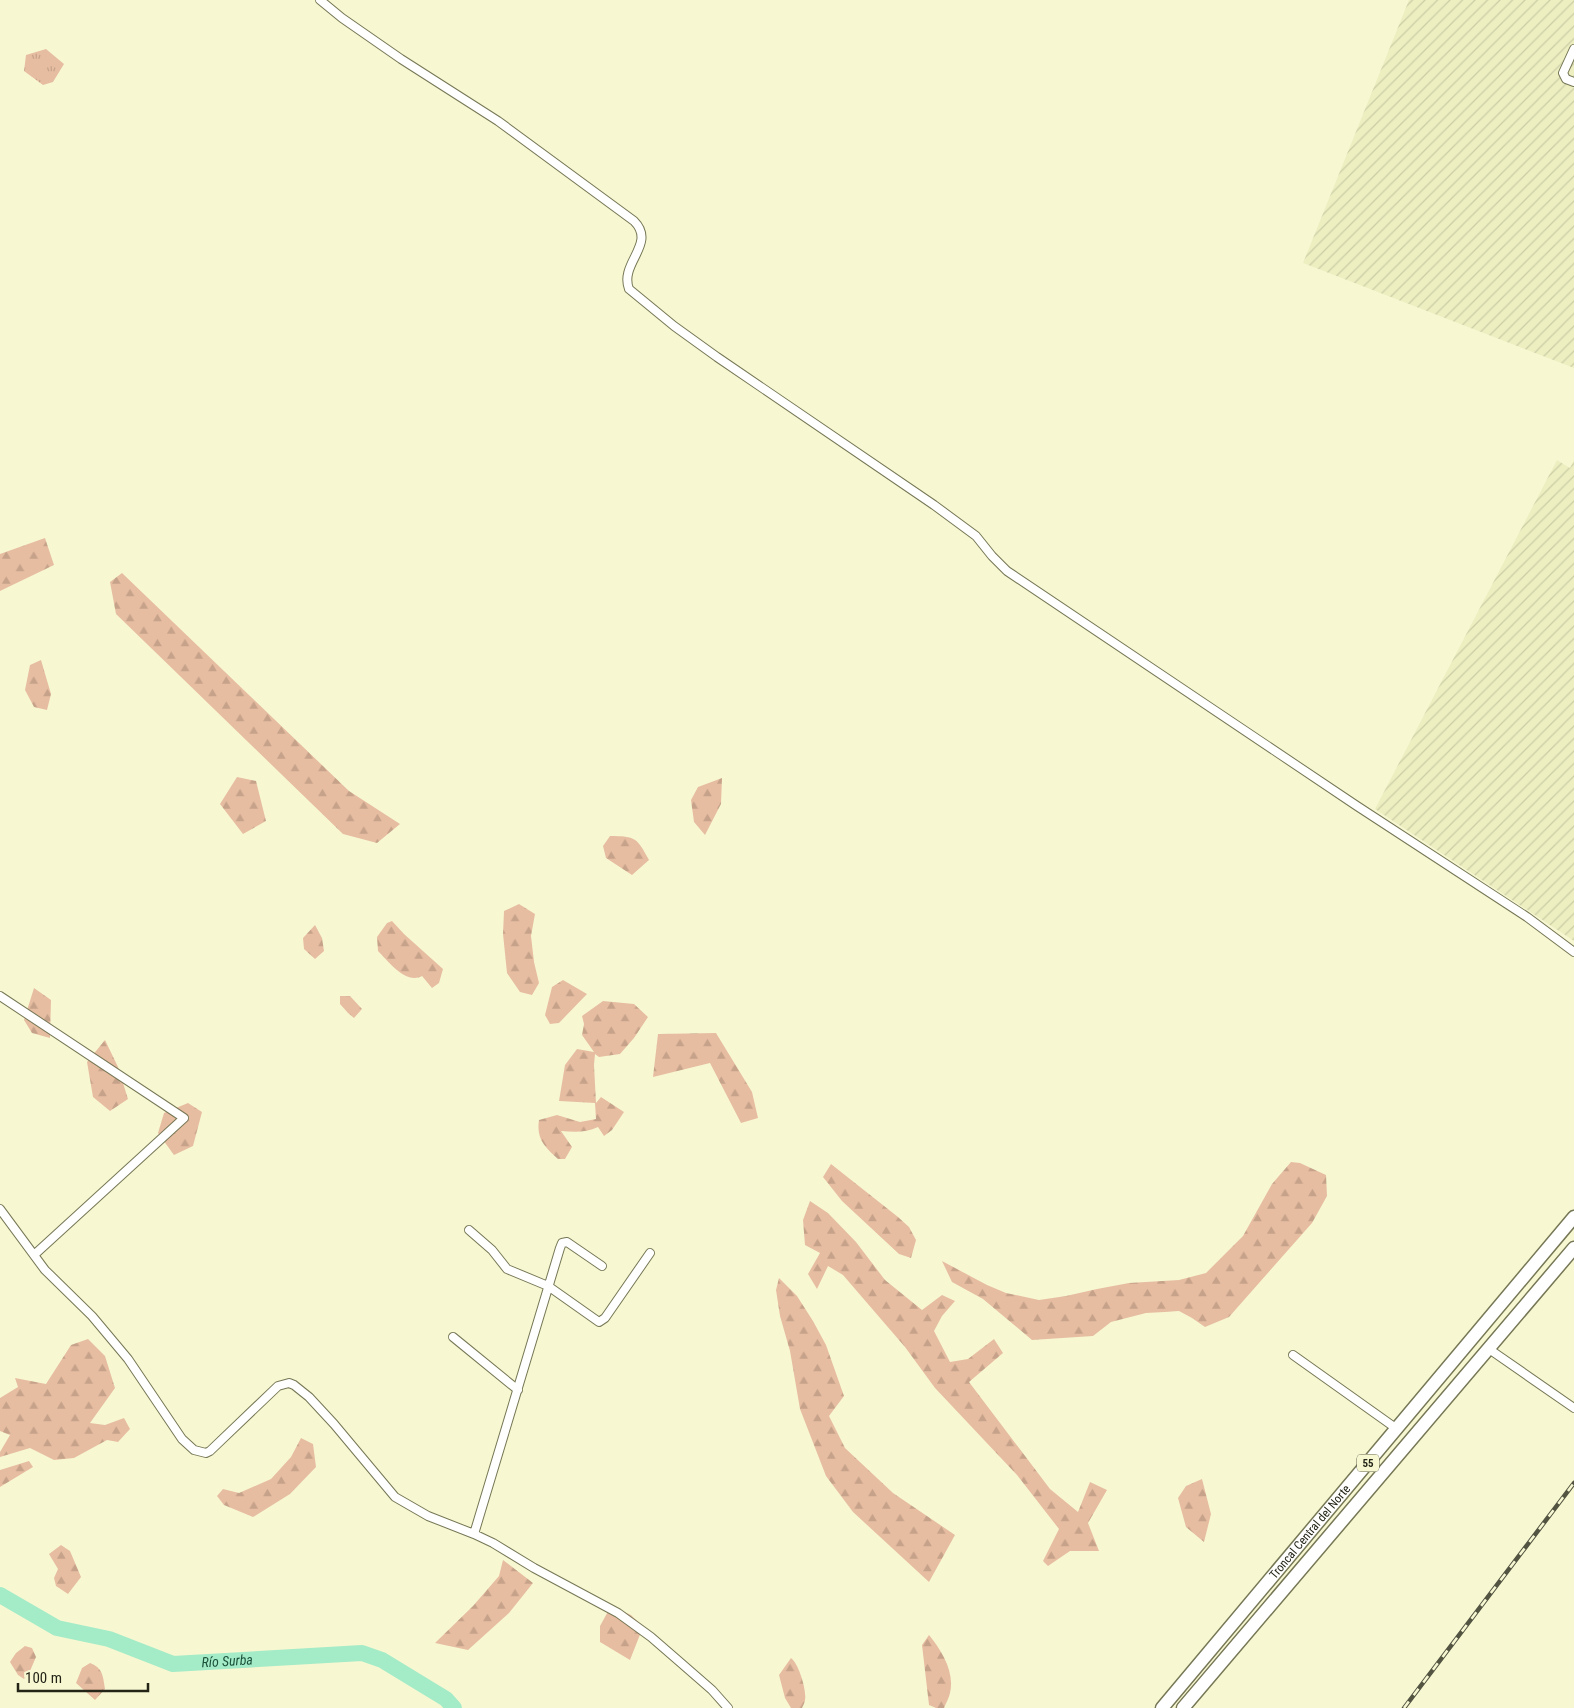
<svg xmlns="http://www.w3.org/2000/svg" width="1574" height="1708" font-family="'Roboto Condensed',sans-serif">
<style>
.industrial{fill:url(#industrial-furrows)}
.grass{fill:url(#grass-tufts)}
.forest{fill:url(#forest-firs)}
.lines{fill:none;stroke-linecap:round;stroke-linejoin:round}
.river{stroke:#a4ebc7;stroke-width:16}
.minor-casing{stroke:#767755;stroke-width:10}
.trunk-casing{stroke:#767755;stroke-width:15}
.minor{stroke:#fff;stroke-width:8}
.trunk{stroke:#fff;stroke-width:12}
.rail-casing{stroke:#535441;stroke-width:4.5}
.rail{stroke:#f7f8d2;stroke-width:2.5;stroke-dasharray:8;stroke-linecap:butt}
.labels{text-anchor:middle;stroke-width:4.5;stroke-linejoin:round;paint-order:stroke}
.shield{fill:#f7f8d2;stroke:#63644f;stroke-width:1}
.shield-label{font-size:11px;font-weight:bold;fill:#242517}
.street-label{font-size:12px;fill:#242517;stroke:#f7f8d2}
.water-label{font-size:14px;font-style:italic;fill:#1b523b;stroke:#f7f8d2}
</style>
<defs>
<pattern id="industrial-furrows" width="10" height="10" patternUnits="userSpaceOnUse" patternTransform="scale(1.25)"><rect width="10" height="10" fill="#edefc1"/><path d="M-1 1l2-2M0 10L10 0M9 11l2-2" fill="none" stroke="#cbcda5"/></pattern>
<pattern id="grass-tufts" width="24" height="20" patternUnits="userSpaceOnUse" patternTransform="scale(1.25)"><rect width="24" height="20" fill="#e7bda1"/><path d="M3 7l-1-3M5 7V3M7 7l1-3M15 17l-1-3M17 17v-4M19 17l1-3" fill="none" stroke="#c6a28a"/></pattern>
<pattern id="forest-firs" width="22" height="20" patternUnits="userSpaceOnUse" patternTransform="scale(1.25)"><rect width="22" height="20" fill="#e7bda1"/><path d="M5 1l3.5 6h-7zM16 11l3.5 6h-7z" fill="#c6a28a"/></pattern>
</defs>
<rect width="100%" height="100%" fill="#f7f8d2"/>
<!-- industrial -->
<path class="industrial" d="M1409 0H1574V368L1303 263Z
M1557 460 1570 468 1574 460V941L1375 809Z"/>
<!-- grass -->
<path class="grass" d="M46 49 64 64 53 82 43 85 24 71 26 55Z"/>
<!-- forest -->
<path class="forest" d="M45 538 54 565 0 591V554Z
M122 573 349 791 400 824 377 843 343 834 116 614 110 582Z
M41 660 51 694 47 710 34 707 25 690 30 665Z
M237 777 256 781 266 821 243 834 220 804Z
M722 778 721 804 705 835 694 822 691 800 698 787Z
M610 836C636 836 637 838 649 860L632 875 606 858 603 846Z
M519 904 535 914 531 936 534 962 539 983 532 995 520 992 507 973 503 934 504 911Z
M392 921 404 934 443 969 439 983 432 988 422 976C406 985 388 961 378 951L377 937 387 923Z
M315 925 322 938 324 951 315 959 304 949 303 938Z
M563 980 587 994 559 1023 550 1024 545 1015 552 987Z
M34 988 51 1000 50 1038 32 1033 24 1020Z
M340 996H350L362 1009 354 1018 348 1013 340 1004Z
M603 1001 634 1004 648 1017 634 1038 620 1054 599 1057 595 1054 594 1065 596 1103 601 1097 624 1112 612 1130 604 1136 598 1127C586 1133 574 1132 561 1131L572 1147 565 1159H558C545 1147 536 1139 539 1120L557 1115 580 1122 596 1119 595 1103 559 1101 565 1065 577 1049 594 1052 582 1035 584 1024 582 1016Z
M716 1033 752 1092 758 1118 741 1123 710 1063 653 1077 658 1034Z
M105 1040 118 1067 128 1099 110 1111 93 1097 87 1062Z
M188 1103 202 1112 193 1146 174 1155 158 1133 164 1113Z
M1291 1162 1300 1163 1326 1175 1327 1196 1312 1223 1229 1317 1205 1327 1192 1318 1179 1311 1165 1312 1146 1313 1111 1322 1093 1336 1032 1340 983 1299 952 1282 942 1261 987 1285 1006 1293 1039 1300 1066 1296 1097 1289 1129 1283 1179 1280 1206 1273 1243 1236 1272 1184Z
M831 1164 898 1217 909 1227 916 1240 911 1258 899 1254 842 1201 823 1177Z
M810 1201 828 1213 856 1242 885 1280 922 1310 942 1295 955 1301 942 1316 934 1331 950 1362 968 1359 994 1339 1003 1353 969 1382 1050 1489 1078 1512 1090 1482 1107 1490 1088 1523 1099 1551H1070L1048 1566 1043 1561 1059 1529 1017 1475 935 1388 905 1347 843 1275 828 1266 817 1289 808 1274 820 1253 805 1245 803 1220Z
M779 1278 797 1296 813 1321 826 1345 844 1396 829 1416 845 1448 893 1493 955 1535 929 1582 853 1512 826 1476 800 1409 790 1351 780 1316 776 1290Z
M88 1339 105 1356 115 1388 90 1423 105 1425 124 1418 130 1429 118 1442 107 1440 74 1458 54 1460 30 1448 0 1457V1452L10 1435 0 1431V1398L18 1387 15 1378 46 1384 71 1345Z
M301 1438 313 1444 316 1467 290 1494 253 1517 224 1505 217 1496 223 1489 239 1493 271 1479 291 1457Z
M29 1461 33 1467 0 1487V1470Z
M1202 1479 1211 1514 1204 1542 1186 1527 1178 1498 1186 1486Z
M61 1545 70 1551 81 1577 68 1594 56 1586 54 1578 58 1569 49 1554Z
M503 1560 533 1583 509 1613 468 1650 435 1643 473 1606 499 1576Z
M611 1606 631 1615 643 1627 630 1660 600 1642V1626Z
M929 1635C942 1651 955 1672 950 1693 949 1698 946 1703 944 1708H936L929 1705 922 1645Z
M25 1646 32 1648 36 1657 30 1671 24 1679 18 1675 10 1662 16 1653Z
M791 1658C799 1664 807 1691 805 1700 805 1703 803 1705 802 1708H791L785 1698 779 1675Z
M90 1663C103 1668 103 1676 105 1689L95 1700 76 1683 82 1668Z"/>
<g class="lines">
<!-- river -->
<path class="river" id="s1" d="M0 1595 57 1628 109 1639 173 1664 362 1653 382 1660 446 1699 454 1708"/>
<!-- minor casing -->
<g class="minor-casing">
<path id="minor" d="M320 0 342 18 401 59 498 121 634 221C657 244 619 263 629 289L674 326 717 357 934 505 976 536 992 556 1007 571 1357 806 1527 917 1574 952
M1574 49 1563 73 1566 79 1574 82
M0 996 184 1118 34 1255
M0 1209 45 1270 92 1316 128 1359 182 1439 194 1450 206 1453 210 1451 278 1386 289 1383 294 1385 309 1397 334 1424 395 1497 428 1516 474 1534 493 1543 534 1568 618 1613 651 1637 681 1663 712 1690 728 1708
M469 1230 492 1250 507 1269 548 1286 599 1322 605 1318 650 1253
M453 1337 518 1390
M1489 1349 1574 1408
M1293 1355 1397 1429
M474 1534 560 1248 562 1243 567 1242 602 1266"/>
</g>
<!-- trunk casing -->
<g class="trunk-casing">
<g id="trunk">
<path id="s2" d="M1162 1708 1574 1217"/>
<path d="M1183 1708 1574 1248"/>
</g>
</g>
<!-- minor -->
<use href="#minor" class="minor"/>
<!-- trunk -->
<use href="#trunk" class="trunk"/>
<!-- rail casing -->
<g class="rail-casing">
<path id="rail" d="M1404 1708 1574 1483"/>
</g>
<!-- rail -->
<use href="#rail" class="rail"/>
</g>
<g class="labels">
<!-- shield labels -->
<rect class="shield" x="1357" y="1454.5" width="22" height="17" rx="4"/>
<g class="shield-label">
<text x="1368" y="1467">55</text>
</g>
<!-- street labels -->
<g class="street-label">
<text dy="4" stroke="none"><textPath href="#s2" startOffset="230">Troncal Central del Norte</textPath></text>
</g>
<!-- water labels -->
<g class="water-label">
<text dy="5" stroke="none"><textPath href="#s1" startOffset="242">Río Surba</textPath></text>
</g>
</g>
<!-- scale -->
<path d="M18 1683v8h130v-8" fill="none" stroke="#242517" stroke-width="2.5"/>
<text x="25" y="1683" font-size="15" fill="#242517" stroke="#f7f8d2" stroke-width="4" paint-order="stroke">100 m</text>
</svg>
